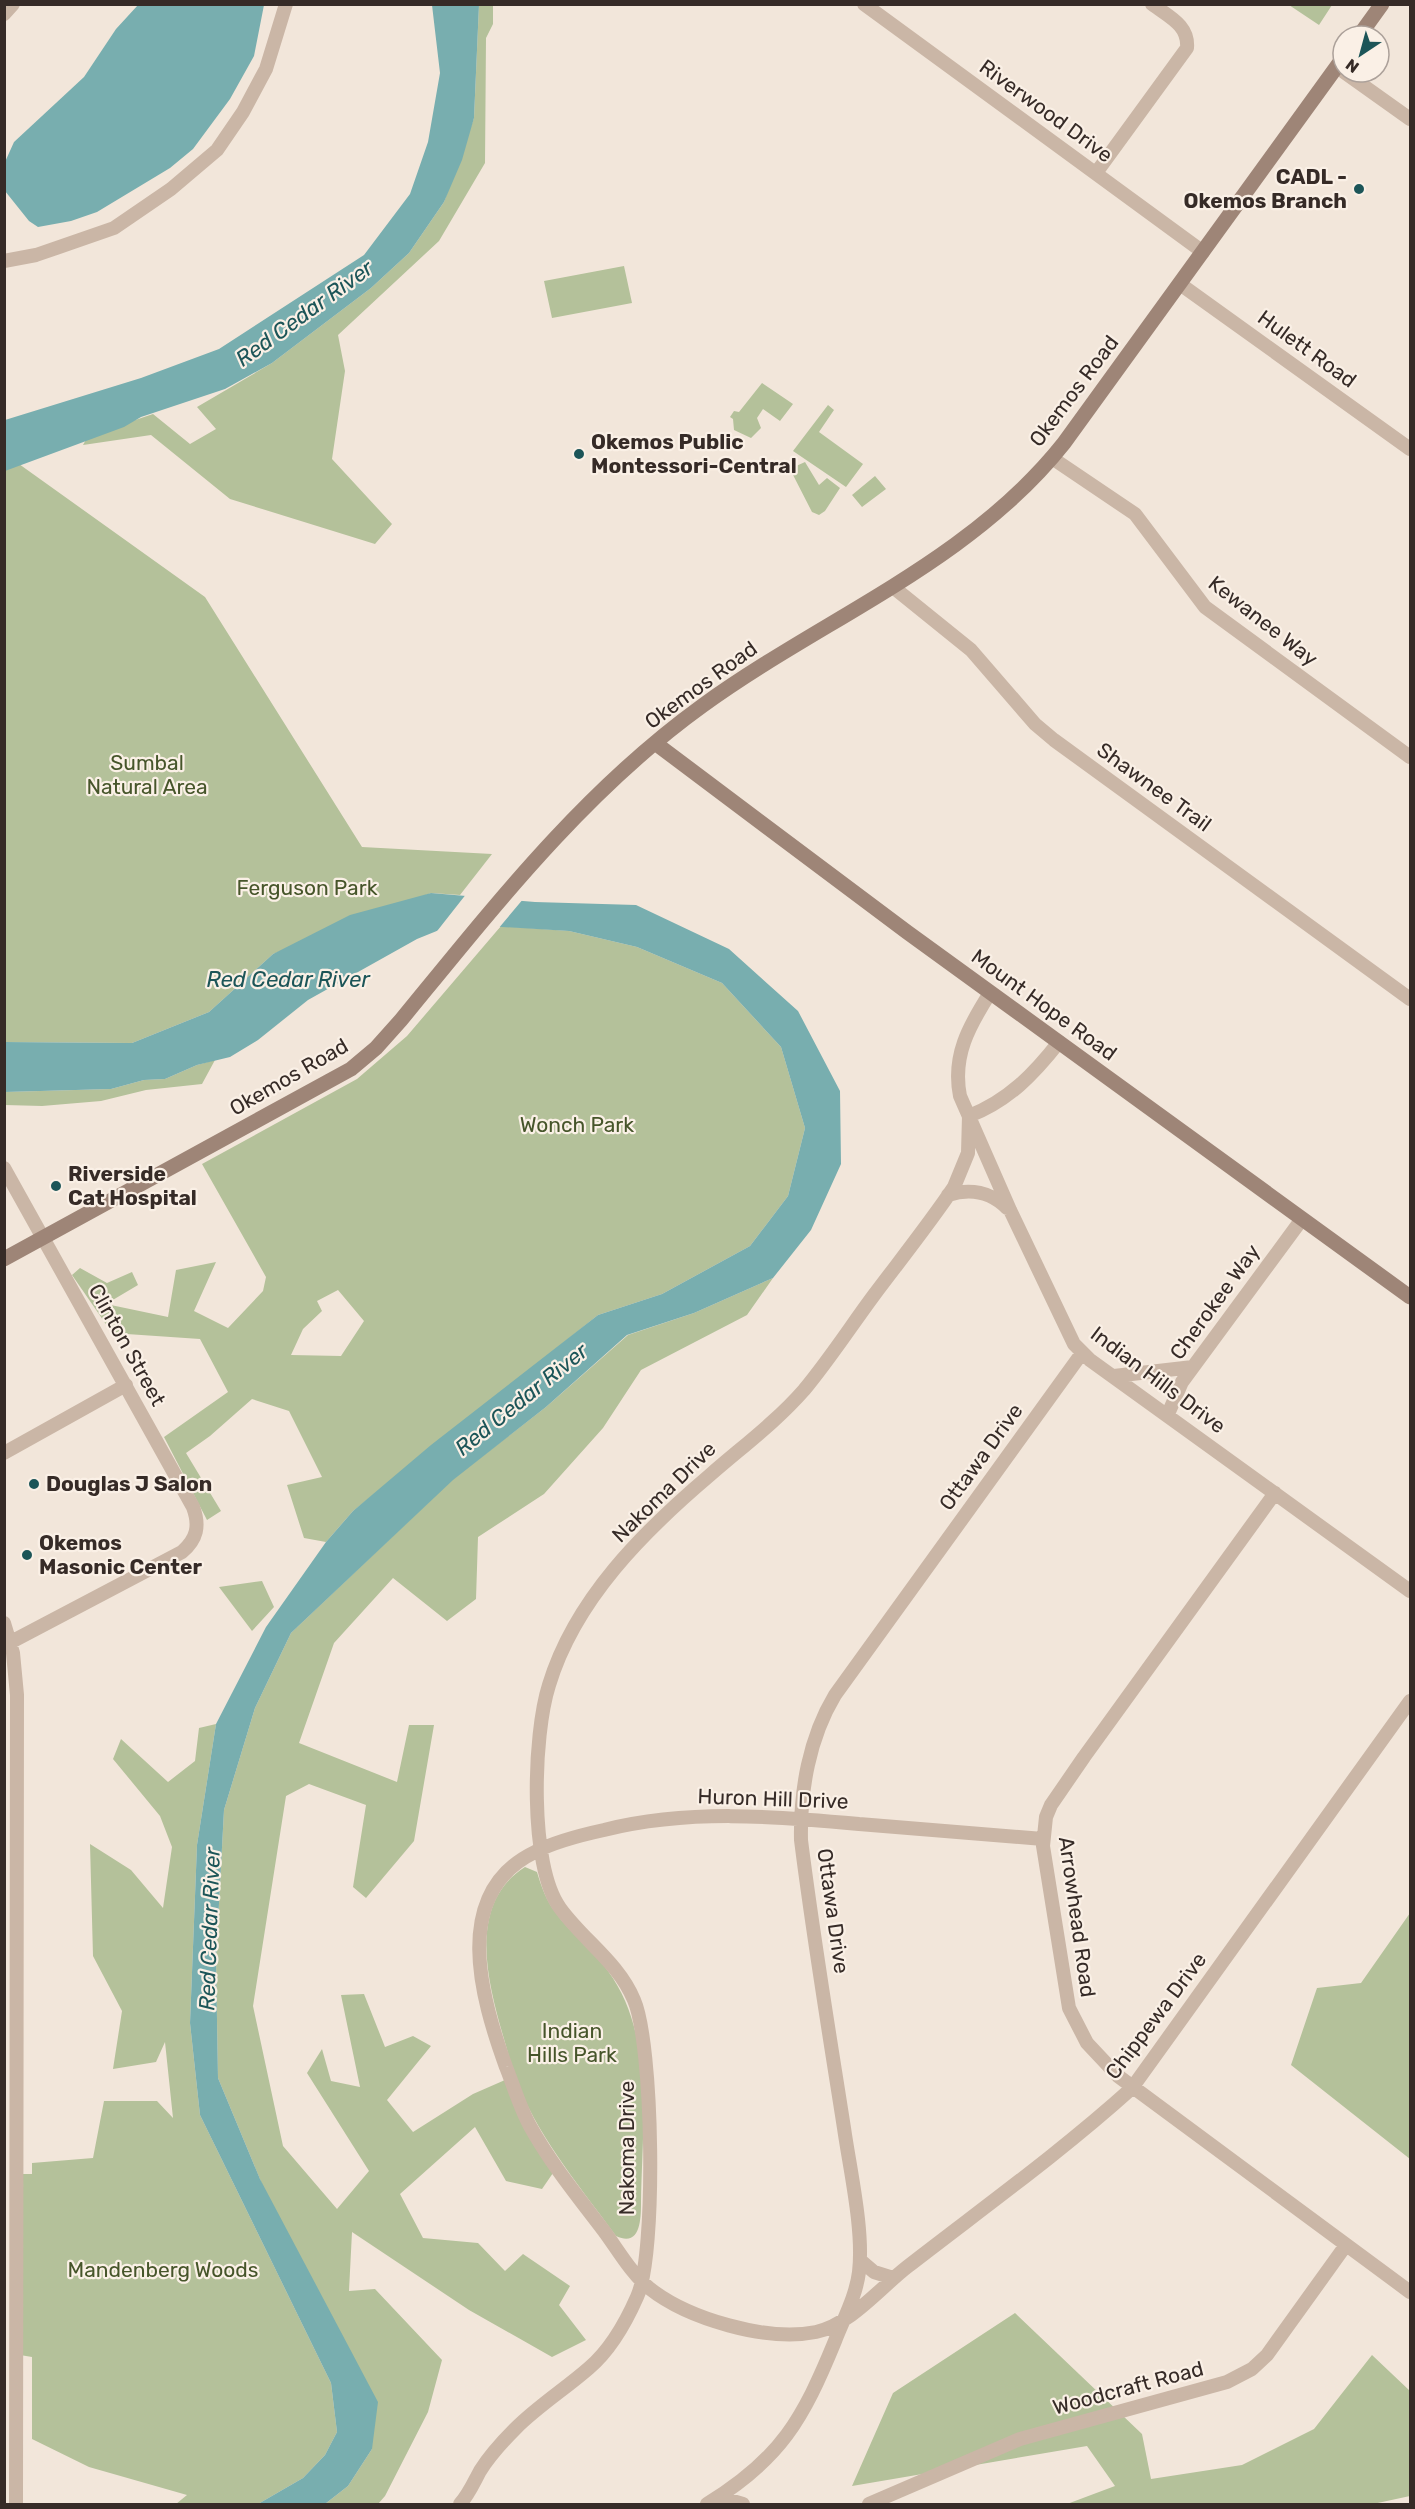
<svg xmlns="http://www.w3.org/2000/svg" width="1415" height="2509" font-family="Rubik,sans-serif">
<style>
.green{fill:#b4c19a;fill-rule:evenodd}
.water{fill:#78aeaf}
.pier{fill:#f2e6da}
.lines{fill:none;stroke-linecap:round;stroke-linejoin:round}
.street{stroke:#cab6a6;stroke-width:14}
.secondary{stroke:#9e8577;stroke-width:15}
.poi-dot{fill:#1c5558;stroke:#faf0e6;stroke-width:2}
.labels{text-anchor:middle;stroke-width:4.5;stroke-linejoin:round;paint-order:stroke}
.street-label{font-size:21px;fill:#362b27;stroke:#faf0e6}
.poi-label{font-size:21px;font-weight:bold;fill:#362b27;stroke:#faf0e6;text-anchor:start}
.park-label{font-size:21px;fill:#46552a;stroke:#faf0e6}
.water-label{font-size:22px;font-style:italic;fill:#1c5558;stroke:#faf0e6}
</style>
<rect width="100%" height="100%" fill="#f2e6da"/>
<!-- green -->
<path class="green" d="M479 5H493V24L486 38 485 163 439 241 338 335 345 371 332 459 392 524 375 544 230 499 151 435 83 445 88 436 153 414 190 444 216 429 197 407 272 363 371 288 409 253 444 202 474 118Z
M1289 5 1332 4V5L1319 25Z
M624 266 632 303 552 318 544 281Z
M762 383 793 404 780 421 763 409 757 418 761 428 751 438 734 430 733 419 730 417 734 411 739 412Z
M828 405 834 410 819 432 863 464 846 487 793 451Z
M805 462 819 485 827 478 840 488 825 511 819 515 812 512 792 473 794 467Z
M19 464 205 597 362 847 492 854 460 895 431 893 273 954 209 1012 132 1043 5 1042 4 471Z
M875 476 886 489 862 507 852 495Z
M501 926 569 931 637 947 722 983 781 1047 805 1128 788 1196 750 1246 662 1294 598 1315 353 1511 326 1542 304 1538 287 1485 322 1477 289 1411 252 1399 210 1436 186 1453 221 1511 207 1520 164 1437 228 1392 200 1339 112 1333 72 1275 80 1268 107 1283 132 1272 138 1285 106 1304 168 1317 176 1270 216 1262 194 1311 228 1328 263 1291 266 1277 202 1164 357 1079 407 1036ZM338 1290 364 1321 341 1356 291 1355 303 1329 322 1311 317 1301Z
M215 1060 202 1084 146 1090 101 1101 42 1106 5 1105V1092L111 1089 144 1080 165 1079 197 1065Z
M773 1278 747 1315 641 1370 603 1428 544 1494 478 1537 476 1599 447 1621 393 1578 334 1643 299 1743 397 1782 409 1725H434L414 1841 366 1898 353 1887 366 1805 309 1784 286 1796 253 2006 283 2146 337 2209 369 2171 307 2073 322 2049 331 2081 360 2087 341 1995 364 1994 385 2047 413 2036 431 2046 387 2100 413 2132 473 2094 505 2080 553 2173 542 2189 506 2181 475 2127 400 2194 423 2238 478 2243 505 2271 523 2254 570 2286 559 2305 586 2340 552 2357 469 2310 352 2232 349 2291 375 2289 442 2360 428 2412 385 2496 378 2504H325L348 2486 372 2449 218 2078 216 1960 224 1810 255 1708 291 1633 453 1479 546 1407 628 1335 694 1313Z
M262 1581 274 1607 252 1631 219 1587Z
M216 1724 197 1845 190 2023 200 2115 331 2383 337 2432 325 2455 303 2478 258 2504H176L187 2495 89 2467 32 2439V2357L20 2355V2174H32V2163L93 2158 104 2101H157L173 2118 165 2042 156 2062 113 2069 122 2011 93 1956 90 1844 131 1870 163 1908 172 1847 160 1816 113 1759 121 1739 168 1782 195 1761 199 1728Z
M525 1867 537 1872C541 1886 547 1902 556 1913 571 1934 593 1950 608 1971 655 2035 642 2127 641 2202 641 2218 641 2248 616 2236 582 2189 542 2142 519 2087 512 2072 509 2055 504 2039 488 1984 466 1904 525 1867Z
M1410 1913V2159L1291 2065 1317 1988 1361 1983Z
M1015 2313 1142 2434 1151 2479 1242 2465 1314 2429 1372 2355 1410 2391V2496L1373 2504H1067L1115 2486 1087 2446 852 2486 893 2393Z"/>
<!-- water -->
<path class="water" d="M138 5H264L254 56 230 99 193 149 170 168 97 212 71 221 38 227 29 221 5 191V162L14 142 84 77 116 29Z
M432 5H479L474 118 462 160 444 202 409 253 371 288 272 363 225 389 141 417 124 427 5 471V420L141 378 219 349 364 255 410 194 428 142 440 73Z
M431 893 535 902 636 905 729 949 798 1011 840 1091 841 1164 811 1230 773 1278 694 1313 627 1335 546 1407 453 1480 291 1633 255 1708 224 1810 216 1960 218 2078 260 2179 378 2402 372 2449 348 2486 325 2504H258L303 2478 325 2455 337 2432 331 2383 200 2115 190 2023 197 1845 216 1724 266 1627 326 1542 353 1511 431 1445 598 1315 662 1294 750 1246 788 1196 805 1128 781 1047 722 983 637 947 569 931 454 924 417 939 308 1000 258 1040 230 1057 197 1065 165 1079 144 1080 111 1089 5 1092 4 1042 132 1043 209 1012 273 954 350 915Z"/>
<!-- pier -->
<path class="pier" d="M467 893 524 898 498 929 454 927 434 935Z"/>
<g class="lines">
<!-- street -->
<path class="street" d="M864 4 1203 252
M4 14 13 4
M1344 72 1410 119
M1096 173 1187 48C1189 25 1169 17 1152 4
M4 261 36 255 114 228 171 189 217 150 243 112 266 69 286 4
M1180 284 1410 449
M1052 458 1135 514 1205 607 1410 757
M893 587 971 650 1035 724 1054 740 1410 999
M990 993C969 1026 952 1056 960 1096L1010 1210 1074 1344 1090 1360 1410 1591
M4 1168 193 1507C200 1526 197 1539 182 1552L11 1642
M948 1195C970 1188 991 1192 1007 1208
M1114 1376 1193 1367
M1168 1414 1182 1382 1302 1219
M4 1453 126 1385
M1275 1493 1084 1757 1051 1805 1046 1817 1043 1846 1069 2008 1087 2043 1118 2076 1410 2292
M4 1623 13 1653 17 1695 16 2504
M1043 1839C981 1834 920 1829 859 1824 772 1816 689 1809 604 1830 581 1835 556 1841 535 1852 450 1893 481 1998 506 2067 514 2087 520 2108 530 2126 551 2164 579 2198 604 2231 618 2250 631 2273 649 2288 688 2319 767 2342 816 2332 850 2325 880 2288 907 2267 983 2208 1061 2152 1132 2088L1410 1701
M860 2260 874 2272 893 2278
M719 2497 743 2504
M460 2504C469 2494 474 2482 480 2471 490 2455 503 2441 516 2428 538 2406 565 2389 589 2368 609 2351 626 2322 637 2297 657 2254 653 2043 634 2000 618 1962 584 1941 560 1908 529 1866 533 1735 549 1685 575 1599 644 1531 710 1475 742 1447 776 1422 804 1390 829 1360 851 1326 874 1295 901 1259 929 1224 954 1187L968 1153 969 1116C1008 1101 1034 1074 1059 1042
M707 2504C781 2459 803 2419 835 2341 844 2318 856 2296 859 2272 864 2231 850 2170 844 2128 829 2032 813 1936 801 1840 800 1791 809 1738 835 1695L1082 1353
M869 2504 1020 2439 1227 2382 1252 2369 1267 2355 1346 2245"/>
<!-- secondary -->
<path class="secondary" d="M1359 36 1382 4
M655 743 907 932 1410 1297
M4 1259 351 1069 376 1048 401 1020C493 908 583 792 702 706 823 618 969 563 1064 443L1343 58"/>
</g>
<!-- markers -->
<g class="poi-dot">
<circle cx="1359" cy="189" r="6"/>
<circle cx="579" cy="454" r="6"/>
<circle cx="56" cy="1186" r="6"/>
<circle cx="34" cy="1484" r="6"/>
<circle cx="27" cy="1555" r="6"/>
</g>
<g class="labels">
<!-- street labels -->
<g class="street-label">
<text transform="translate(1046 111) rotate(36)" y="7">Riverwood Drive</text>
<text transform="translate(1307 349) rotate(36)" y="7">Hulett Road</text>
<text transform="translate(1074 391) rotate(-53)" y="7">Okemos Road</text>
<text transform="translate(1263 621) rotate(38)" y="7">Kewanee Way</text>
<text transform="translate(701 685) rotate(-36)" y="7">Okemos Road</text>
<text transform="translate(1154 787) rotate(36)" y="7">Shawnee Trail</text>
<text transform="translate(1044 1005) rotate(36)" y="7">Mount Hope Road</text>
<text transform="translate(289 1077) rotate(-30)" y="7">Okemos Road</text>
<text transform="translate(1215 1302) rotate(-54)" y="7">Cherokee Way</text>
<text transform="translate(127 1345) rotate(61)" y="7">Clinton Street</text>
<text transform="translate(1158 1380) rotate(37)" y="7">Indian Hills Drive</text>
<text transform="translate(981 1457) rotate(-54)" y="7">Ottawa Drive</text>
<text transform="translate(664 1492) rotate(-44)" y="7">Nakoma Drive</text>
<text transform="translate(773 1799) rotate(2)" y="7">Huron Hill Drive</text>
<text transform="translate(833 1911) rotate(82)" y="7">Ottawa Drive</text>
<text transform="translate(1077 1917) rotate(82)" y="7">Arrowhead Road</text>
<text transform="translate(1156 2016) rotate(-53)" y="7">Chippewa Drive</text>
<text transform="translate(627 2148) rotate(-90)" y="7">Nakoma Drive</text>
<text transform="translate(1128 2388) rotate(-15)" y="7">Woodcraft Road</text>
</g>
<!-- poi labels -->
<g class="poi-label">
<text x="1347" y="184" text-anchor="end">CADL -<tspan x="1347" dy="24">Okemos Branch</tspan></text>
<text x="591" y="449">Okemos Public<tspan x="591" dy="24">Montessori-Central</tspan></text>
<text x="68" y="1181">Riverside<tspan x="68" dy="24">Cat Hospital</tspan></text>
<text x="46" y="1491">Douglas J Salon</text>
<text x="39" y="1550">Okemos<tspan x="39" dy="24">Masonic Center</tspan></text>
</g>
<!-- park labels -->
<g class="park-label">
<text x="147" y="770">Sumbal<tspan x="147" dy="24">Natural Area</tspan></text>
<text x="307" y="895">Ferguson Park</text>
<text x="577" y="1132">Wonch Park</text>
<text x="572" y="2038">Indian<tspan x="572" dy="24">Hills Park</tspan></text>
<text x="163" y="2277">Mandenberg Woods</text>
</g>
<!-- water labels -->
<g class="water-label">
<text transform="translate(304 313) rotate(-36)" y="8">Red Cedar River</text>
<text x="288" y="987">Red Cedar River</text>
<text transform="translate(521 1399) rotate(-39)" y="8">Red Cedar River</text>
<text transform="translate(209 1929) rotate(-88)" y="8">Red Cedar River</text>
</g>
</g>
<!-- border -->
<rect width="1415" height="2509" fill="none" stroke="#362b27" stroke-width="12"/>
<!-- north arrow -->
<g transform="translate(1361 54) rotate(216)"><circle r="28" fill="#faf0e6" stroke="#aca19a" stroke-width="1.5"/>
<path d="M0-4.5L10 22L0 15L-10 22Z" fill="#1c5558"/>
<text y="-9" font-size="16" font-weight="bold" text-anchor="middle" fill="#362b27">N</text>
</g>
</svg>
